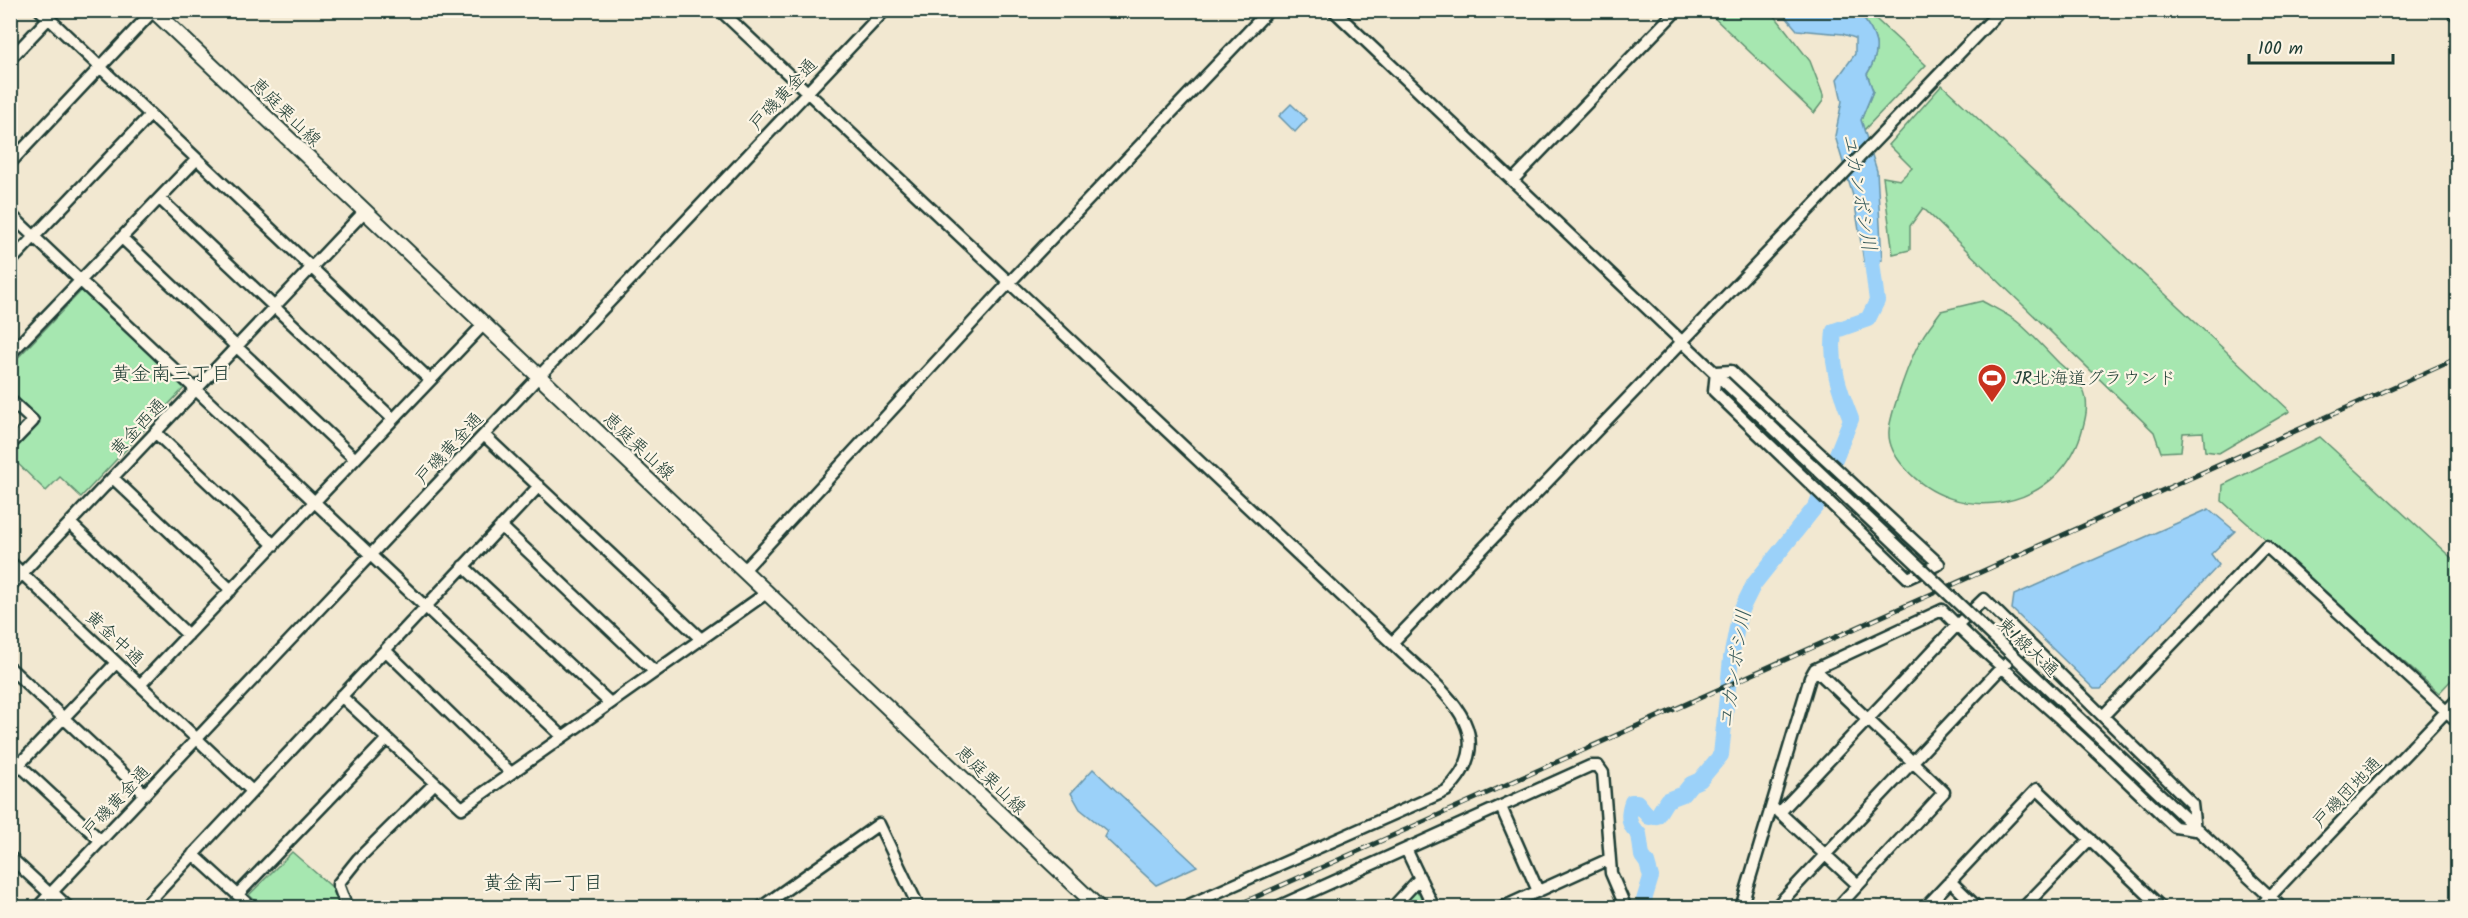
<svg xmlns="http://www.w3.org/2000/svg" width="2468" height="918" font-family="Kalam,'Klee One',sans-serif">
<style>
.green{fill:#a6e7b0;stroke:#629272;stroke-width:1.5}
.water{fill:#9bd1f9;stroke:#6996aa;stroke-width:1.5}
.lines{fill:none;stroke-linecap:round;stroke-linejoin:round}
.river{stroke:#9bd1f9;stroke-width:16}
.minor-casing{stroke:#1f3d34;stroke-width:15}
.major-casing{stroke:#1f3d34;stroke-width:18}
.minor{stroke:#fcf5e5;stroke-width:10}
.major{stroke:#fcf5e5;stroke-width:14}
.rail-casing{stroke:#1f3d34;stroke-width:5}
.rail{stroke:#fcf5e5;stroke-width:3;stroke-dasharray:9;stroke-linecap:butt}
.minor-bridge-casing{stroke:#1f3d34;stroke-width:15;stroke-linecap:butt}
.minor-bridge{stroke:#fcf5e5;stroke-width:10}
.labels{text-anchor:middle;stroke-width:4.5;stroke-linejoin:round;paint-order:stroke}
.street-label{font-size:18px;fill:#1f3d34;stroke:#fcf5e5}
.poi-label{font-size:18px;fill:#1f3d34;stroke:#fcf5e5;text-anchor:start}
.water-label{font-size:20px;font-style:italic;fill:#385b5b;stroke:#fcf5e5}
.neighbourhood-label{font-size:20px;fill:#1f3d34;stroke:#fcf5e5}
</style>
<rect width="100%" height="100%" fill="#f2e8d1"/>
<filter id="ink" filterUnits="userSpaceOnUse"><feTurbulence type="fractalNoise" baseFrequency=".0167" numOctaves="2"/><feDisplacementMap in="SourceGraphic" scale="12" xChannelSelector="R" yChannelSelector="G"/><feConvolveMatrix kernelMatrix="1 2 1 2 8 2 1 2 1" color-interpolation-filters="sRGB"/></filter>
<g filter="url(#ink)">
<!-- green -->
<path class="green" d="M1707 11H1771L1810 61 1823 95V101L1814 113Z
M1845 11H1867L1926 65 1864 130 1861 120 1873 91 1867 74C1883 49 1877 35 1859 13Z
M1942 85 2290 411 2219 453 2205 451 2203 432 2183 433 2181 451 2161 452 2154 432 1923 208 1910 226V250L1893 254 1883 177 1900 180 1912 168 1889 145Z
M82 290 184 388 81 497 60 477 46 491 11 457 10 451 40 420 11 391V365Z
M1982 301C1994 308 2010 315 2020 324 2034 336 2046 350 2059 363 2068 371 2078 379 2083 390 2090 404 2085 421 2081 434 2057 511 1956 527 1905 468 1896 458 1888 445 1889 431 1890 414 1910 360 1918 345 1924 333 1933 322 1941 311Z
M2320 437 2457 563V674L2439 693 2222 501 2223 485Z
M292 852 334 889 343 907H262L249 895Z
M1413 891 1419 893 1425 907 1398 908Z"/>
<!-- water -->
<path class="water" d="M1845 10 1859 13C1877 35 1883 49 1867 74L1873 91 1861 120 1877 171 1882 260 1864 262 1854 199 1835 136 1842 101 1837 79 1855 54V38L1843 34 1797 30 1781 11Z
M1291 104 1307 119 1295 132 1279 116Z
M2209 509 2235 531 2211 554 2219 565 2101 689H2094L2012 609 2014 595Z
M1093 769 1197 866 1156 885 1104 837 1107 831 1080 809 1071 793Z"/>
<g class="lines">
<!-- river -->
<path class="river" d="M1647 908 1644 900 1651 877 1647 863 1642 856 1639 834C1628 826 1627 816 1632 802H1637L1649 817 1657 816 1667 800 1683 794 1691 784 1700 780 1721 755 1731 658 1740 612 1754 584 1816 506 1851 419C1839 389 1830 364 1834 331L1868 319 1877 301 1869 239"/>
<!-- minor casing -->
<g class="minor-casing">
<path id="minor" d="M40 10 430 380
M720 10 1392 643C1595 432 1798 222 2001 10
M1333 10 1753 409
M2451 10 2458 17
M10 59 48 19
M10 163 153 11
M1513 180 1677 10
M160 199 393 419
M10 214 562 736
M122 238 355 459
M10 262 150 115
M10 354 197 159
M1731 371 1939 564 1908 578 1714 391 1716 372Z
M10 400 33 421 10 445
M156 433 274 545
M484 435 701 639
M113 478 231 590
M70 523 188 635
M501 526 654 671
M10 562 252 791
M463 566 609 702
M744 570 1009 283 1269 10
M10 586 364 212
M385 650 511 773
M10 668 145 794
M1815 669 1944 792 1837 908
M140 685 483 325
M341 696 462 808 768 592
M2103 716 2266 546 2458 722
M10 756 101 841
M10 774 116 663
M2167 801 2282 908
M1501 807 1538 891
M1778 811 1858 885
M1406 849 1434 908
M193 854 252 908
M10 857 50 894
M1950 881 1978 908
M52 892 69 908
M238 894 387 739
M37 908 885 10
M143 908 539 486
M347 908 338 884 358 859 435 783
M760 908 879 824 919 908
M1182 908 1446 791C1508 731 1434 685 1392 643
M1275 908 1590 766H1598L1603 773 1611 873 1626 908
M1392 908 1420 878
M1501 908 1609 859
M1741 908 1810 678 1815 669 1942 610C1985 655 2033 693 2078 735 2111 765 2143 797 2175 827L2195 830 2192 804 1984 599 1957 625 1783 809 1778 811 1771 808
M1775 908 2002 667 2029 643
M1925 908 2037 789 2162 908
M2023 908 2090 839
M2259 908 2458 699"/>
</g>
<!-- major casing -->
<g class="major-casing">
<path id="major" d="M153 10 1099 908"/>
</g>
<!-- minor -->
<use href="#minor" class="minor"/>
<!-- major -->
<use href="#major" class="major"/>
<!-- rail casing -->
<g class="rail-casing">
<path id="rail" d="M1231 908C1640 725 2049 542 2458 358"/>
</g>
<!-- rail -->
<use href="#rail" class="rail"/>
<!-- minor-bridge casing -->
<g class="minor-bridge-casing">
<path id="minor-bridge" d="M1753 409 2167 801"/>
</g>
<!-- minor-bridge -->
<use href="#minor-bridge" class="minor-bridge"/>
</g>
</g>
<!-- icons -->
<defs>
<g id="stadium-pin" transform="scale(1.5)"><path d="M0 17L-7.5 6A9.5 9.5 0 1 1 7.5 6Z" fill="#c8321e" stroke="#fcf5e5"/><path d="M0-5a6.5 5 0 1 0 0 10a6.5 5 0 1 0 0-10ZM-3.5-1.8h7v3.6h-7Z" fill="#fff"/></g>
</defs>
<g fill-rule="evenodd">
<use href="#stadium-pin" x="1992" y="378"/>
</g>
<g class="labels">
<!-- street labels -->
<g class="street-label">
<text transform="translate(783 94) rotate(-47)" y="6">戸磯黄金通</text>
<text transform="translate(286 112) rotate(44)" y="6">恵庭栗山線</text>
<text transform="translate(138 427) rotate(-46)" y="6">黄金西通</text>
<text transform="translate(639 446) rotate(43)" y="6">恵庭栗山線</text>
<text transform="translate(449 448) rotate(-47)" y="6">戸磯黄金通</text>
<text transform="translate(115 638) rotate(43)" y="6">黄金中通</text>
<text transform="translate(2028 647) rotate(44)" y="6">東1線大通</text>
<text transform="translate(991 780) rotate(44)" y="6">恵庭栗山線</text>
<text transform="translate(2347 792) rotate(-46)" y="6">戸磯団地通</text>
<text transform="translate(116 801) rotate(-47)" y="6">戸磯黄金通</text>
</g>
<!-- poi labels -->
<g class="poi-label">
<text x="2013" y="384">JR北海道グラウンド</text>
</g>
<!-- water labels -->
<g class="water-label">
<text transform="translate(1860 192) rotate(80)" y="7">ユカンボシ川</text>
<text transform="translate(1734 669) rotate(-81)" y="7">ユカンボシ川</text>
</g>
<!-- neighbourhood labels -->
<g class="neighbourhood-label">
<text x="171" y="380">黄金南三丁目</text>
<text x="543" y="889">黄金南一丁目</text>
</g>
</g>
<!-- margin -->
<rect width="2468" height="918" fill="none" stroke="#fcf5e5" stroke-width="36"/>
<rect x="18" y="18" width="2432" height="882" fill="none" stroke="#1f3d34" stroke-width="2" filter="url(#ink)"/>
<!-- scale -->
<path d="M2249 54v9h144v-9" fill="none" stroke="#1f3d34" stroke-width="3"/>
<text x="2258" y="54" font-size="18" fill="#1f3d34" stroke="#fcf5e5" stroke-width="4.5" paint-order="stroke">100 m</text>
</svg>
